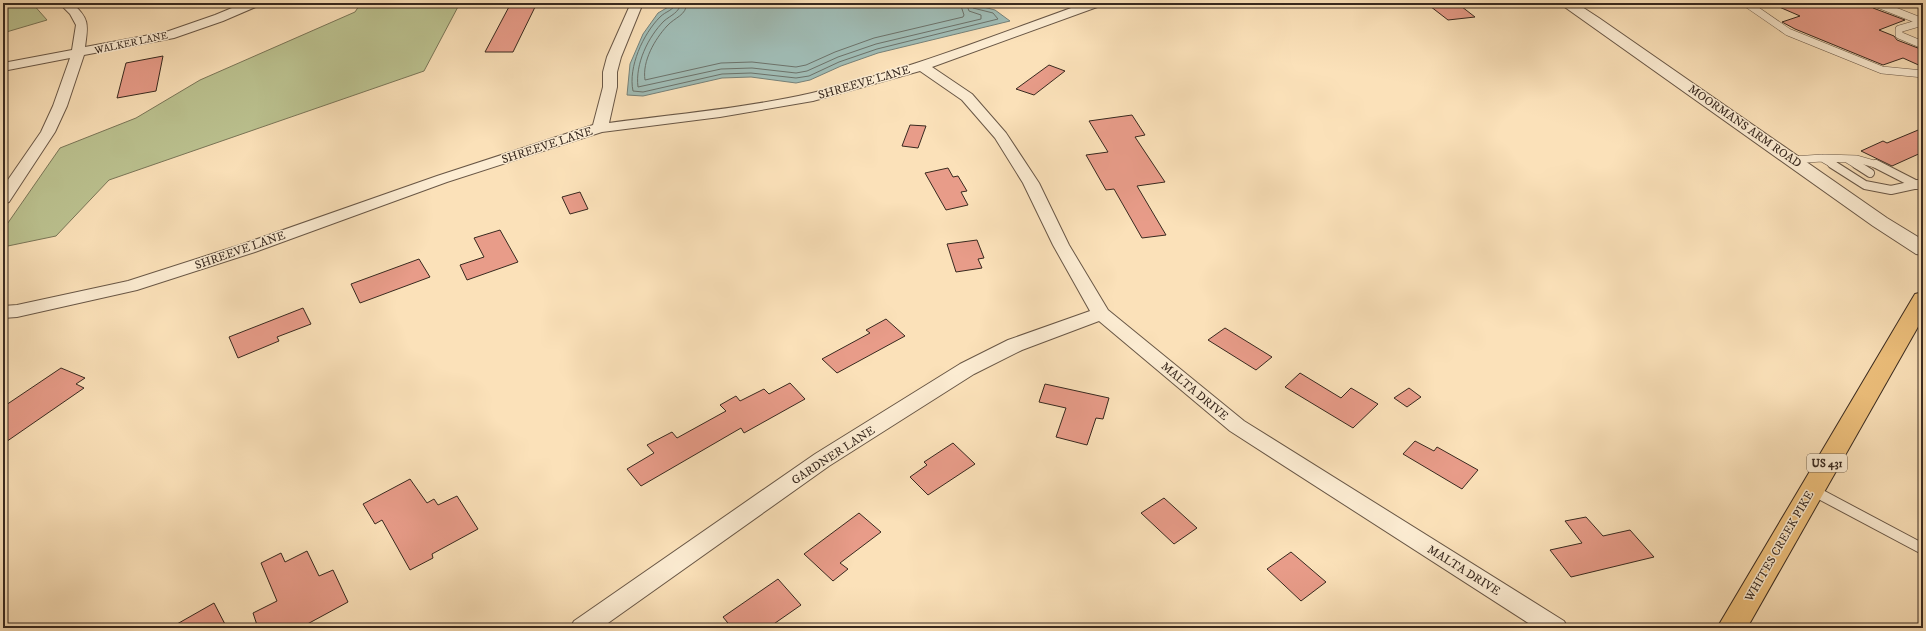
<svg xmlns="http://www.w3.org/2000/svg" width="1926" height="631" font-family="'IM FELL DW Pica',serif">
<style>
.green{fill:#bcc391;stroke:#7a7658}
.water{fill:#a0bcb5;stroke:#768179}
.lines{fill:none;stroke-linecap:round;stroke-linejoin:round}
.shore{stroke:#6c726a;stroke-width:1}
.building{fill:#e89c89;stroke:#38291f}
.service-far2-casing{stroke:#695746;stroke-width:8}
.service-far1-casing{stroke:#695746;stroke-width:10}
.service-casing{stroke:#695746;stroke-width:12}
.minor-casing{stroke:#695746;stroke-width:2}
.tertiary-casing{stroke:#695746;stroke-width:2}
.primary-casing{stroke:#38291f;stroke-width:2}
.service-far2{stroke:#fcecd2;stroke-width:7}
.service-far1{stroke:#fcecd2;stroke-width:8}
.service{stroke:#fcecd2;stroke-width:10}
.minor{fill:#fcecd2;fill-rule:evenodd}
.tertiary{fill:#fcecd2;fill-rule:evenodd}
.primary{fill:#eec07c;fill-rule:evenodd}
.labels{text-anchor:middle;stroke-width:3;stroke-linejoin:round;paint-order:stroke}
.far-street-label{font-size:10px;fill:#38291f;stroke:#fcecd2}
.shield{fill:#fcecd2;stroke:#736455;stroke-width:1}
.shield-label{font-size:11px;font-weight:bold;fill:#38291f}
.street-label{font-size:12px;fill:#38291f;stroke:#fcecd2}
</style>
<rect width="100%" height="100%" fill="#fbe1b9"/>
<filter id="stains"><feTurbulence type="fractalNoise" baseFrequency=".005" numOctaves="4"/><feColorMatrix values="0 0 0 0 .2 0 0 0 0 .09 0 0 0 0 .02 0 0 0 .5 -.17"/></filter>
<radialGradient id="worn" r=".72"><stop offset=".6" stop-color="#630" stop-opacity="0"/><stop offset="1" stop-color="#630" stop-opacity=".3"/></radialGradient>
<!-- green -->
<path class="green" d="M3 3H32L47 20 3 33Z
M361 3H460L424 71 109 180 56 236 3 247V230L60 148 136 118 200 80 355 12Z"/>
<!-- water -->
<path class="water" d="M675 3H968L995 10 1010 21 878 53 841 66 810 80 796 83 751 77 722 78 643 96 627 95 630 64 643 34 658 13Z"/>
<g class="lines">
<!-- shore -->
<path class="shore" d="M676 3C673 11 666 11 660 17 643 34 628 67 633 91L643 92 722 74 751 73 796 78 809 76 839 62 877 49 998 19 993 13 973 8 971 3
M681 3C679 13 671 15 664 21 648 37 635 64 638 87L721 69 752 68 796 73 807 71 838 57 876 44 981 19V15L969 11 966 3
M687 3C686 16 675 17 667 26 655 39 642 61 645 80L721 63 752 62 796 67 806 65 835 52 874 38 963 17 964 15 960 3"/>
</g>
<!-- building -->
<path class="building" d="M511 3H537L513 52H485Z
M1426 3H1457L1475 17 1448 20Z
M1770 3H1870L1873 8 1905 20 1879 30 1894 36 1897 40 1923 50V67L1903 58 1883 65 1795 29 1782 22 1800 16Z
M163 56 156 91 117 98 126 63Z
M1049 65 1065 71 1034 95 1016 89Z
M1132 115 1145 135 1135 137 1165 182 1137 186 1166 235 1142 238 1114 189 1106 190 1086 155 1108 152 1089 121Z
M910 125 926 126 918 148 902 146Z
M1923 128V152L1892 166 1861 151 1883 141 1887 143Z
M948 168 953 177 958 176 967 191 961 192 968 205 946 210 925 173Z
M580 192 588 209 570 214 562 197Z
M500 230 518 262 467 280 460 265 484 257 474 238Z
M977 240 984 258 978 259 982 268 956 272 947 244Z
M419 259 430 277 360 303 351 284Z
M303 308 311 324 277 337 279 341 238 358 229 337Z
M886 319 905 336 837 373 822 359 870 333 866 330Z
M1225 328 1272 357 1256 370 1208 340Z
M61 368 85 378 76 384 84 388 3 444V407Z
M1300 373 1341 398 1351 388 1378 404 1353 428 1285 387Z
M790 383 805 399 744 433 741 428 641 486 627 469 654 453 647 445 672 432 677 438 726 411 720 405 736 396 740 401 764 389 769 394Z
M1045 384 1109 398 1103 419 1096 418 1087 445 1056 437 1066 408 1039 402Z
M1409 388 1421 397 1407 407 1394 398Z
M1415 441 1434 451 1437 447 1478 470 1462 489 1403 454Z
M953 443 975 464 928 495 910 477 927 465 924 462Z
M410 479 427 503 434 499 438 505 457 496 478 529 432 554 433 558 410 570 382 520 375 524 363 504Z
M1164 498 1197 528 1174 544 1141 513Z
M859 513 881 532 840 563 848 569 833 581 804 554Z
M1586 517 1603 536 1630 530 1654 557 1571 577 1550 550 1582 543 1565 521Z
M307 551 319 576 333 570 348 602 300 628H258L253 613 277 601 261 563 281 553 285 562Z
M1291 552 1326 582 1301 601 1267 569Z
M778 579 801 605 768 628H732L723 617Z
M214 603 227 628H170Z"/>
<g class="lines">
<!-- service-far2 casing -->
<g class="service-far2-casing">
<path id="service-far2" d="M1746 3 1788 32 1882 70 1923 74
M1875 3 1923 22
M1923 22 1899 29V35L1923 45
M1824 158 1857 159 1878 165
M1847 159 1857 165
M1793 160 1822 158 1834 165"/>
</g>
<!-- service-far1 casing -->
<g class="service-far1-casing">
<path id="service-far1" d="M1832 164 1865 185 1891 190 1923 183
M1856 164 1870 173
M1876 164 1917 185"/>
</g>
<!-- service casing -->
<g class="service-casing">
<path id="service" d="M1812 490 1923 549"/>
</g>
<!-- minor casing -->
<g class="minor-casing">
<path id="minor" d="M59 3H72C90 19 88 25 85 47L166 32 215 15 244 3H260L258 6 223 21 174 38 84 55 67 106 55 132 9 202 3 204V187L41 132 53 106 70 58 3 71V63L72 50 76 25 70 14Z
M631 3H643L621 57 617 72V87L609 123C676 114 746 108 812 93 905 71 995 35 1085 3H1102L1100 6 932 67 972 94 1006 133 1039 183 1069 245 1108 310 1244 421 1564 621 1568 628H1536L1230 431 1099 321 1022 350 974 374 829 466 601 628H570L574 621 815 454 960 364 1008 340 1090 311 1053 245 1023 183 995 138 962 100 920 71 813 101 720 117 602 132 447 182 255 252 137 290 17 317 3 318V306L17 305 128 281 243 244 437 176 593 125 603 87V72L607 57Z"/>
</g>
<!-- tertiary casing -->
<g class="tertiary-casing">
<path id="tertiary" d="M1559 3H1576L1599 18 1887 218 1923 240V255L1916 254 1873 226Z"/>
</g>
<!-- primary casing -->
<g class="primary-casing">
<path id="primary" d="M1923 292V318L1747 628H1717L1912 299 1915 294Z"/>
</g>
<!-- service-far2 -->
<use href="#service-far2" class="service-far2"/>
<!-- service-far1 -->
<use href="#service-far1" class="service-far1"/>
<!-- service -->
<use href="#service" class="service"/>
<!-- minor -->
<use href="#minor" class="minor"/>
<!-- tertiary -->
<use href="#tertiary" class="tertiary"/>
<!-- primary -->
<use href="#primary" class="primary"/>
</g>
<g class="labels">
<!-- far-street labels -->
<g class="far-street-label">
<text transform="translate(131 42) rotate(-12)" y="4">WALKER LANE</text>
</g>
<!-- shield labels -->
<rect class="shield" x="1807" y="454" width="40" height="18" rx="3"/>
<g class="shield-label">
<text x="1827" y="467">US 431</text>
</g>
<!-- street labels -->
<g class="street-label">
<text transform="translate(864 82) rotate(-16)" y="4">SHREEVE LANE</text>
<text transform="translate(1745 126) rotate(35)" y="4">MOORMANS ARM ROAD</text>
<text transform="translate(547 145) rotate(-18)" y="4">SHREEVE LANE</text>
<text transform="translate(240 250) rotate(-19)" y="4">SHREEVE LANE</text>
<text transform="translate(1195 391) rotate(40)" y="4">MALTA DRIVE</text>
<text transform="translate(833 455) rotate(-33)" y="4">GARDNER LANE</text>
<text transform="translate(1779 546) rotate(-60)" y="4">WHITES CREEK PIKE</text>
<text transform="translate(1464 570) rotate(32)" y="4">MALTA DRIVE</text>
</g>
</g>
<!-- margin -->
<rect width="1926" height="631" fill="none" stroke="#fbe1b9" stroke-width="16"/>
<rect x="4" y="4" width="1918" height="623" fill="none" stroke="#38291f" stroke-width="2"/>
<rect x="8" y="8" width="1910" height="615" fill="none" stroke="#38291f"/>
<rect width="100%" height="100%" filter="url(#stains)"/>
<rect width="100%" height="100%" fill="url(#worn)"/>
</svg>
